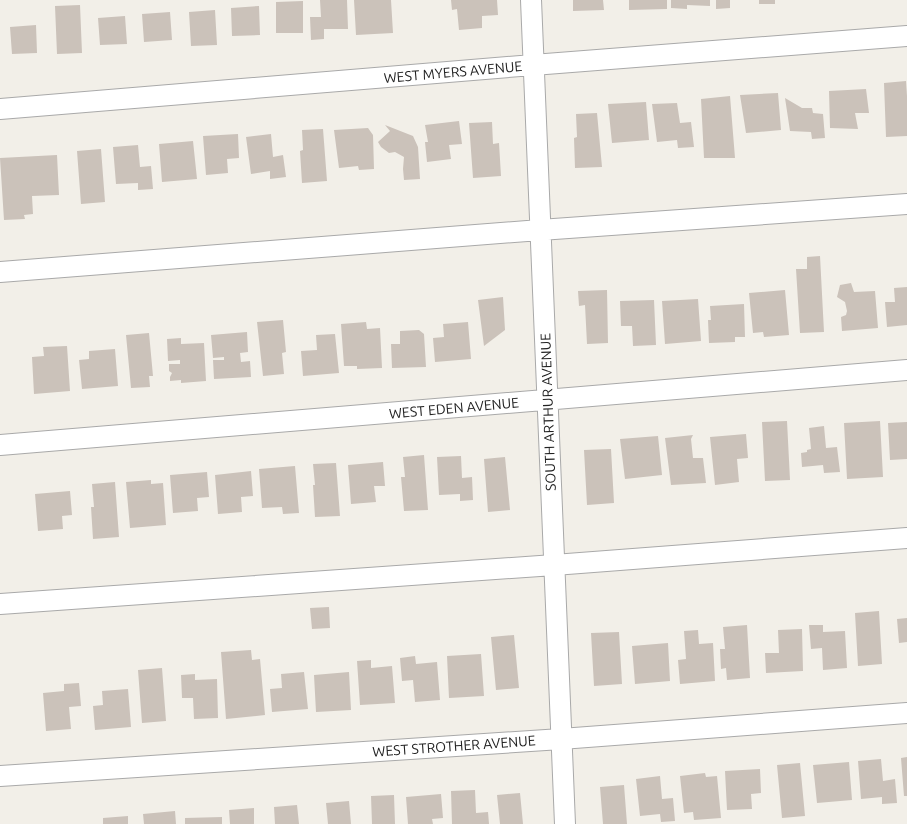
<svg xmlns="http://www.w3.org/2000/svg" width="907" height="824" font-family="Ubuntu,sans-serif">
<style>
.building{fill:#cbc2ba}
.lines{fill:none;stroke-linecap:round;stroke-linejoin:round}
.minor-casing{stroke:#a9a9a9;stroke-width:22}
.minor{stroke:#fff;stroke-width:20}
.labels{text-anchor:middle;stroke-width:4;stroke-linejoin:round;paint-order:stroke}
.street-label{font-size:14px;fill:#222;stroke:#fff}
</style>
<rect width="100%" height="100%" fill="#f2efe8"/>
<!-- building -->
<path class="building" d="M320 0H347L348 29H324V39L311 40 310 17H321Z
M354 0H391L393 33 356 35Z
M451 0H497L498 15 482 16V28L459 30 457 9 452 10Z
M573 0H603L604 10 573 11Z
M629 0H667V9L629 10Z
M671 0H710V6L687 5V9L671 8Z
M716 0H730V8L716 9Z
M759 0H775V4H759Z
M303 1V33H276V2Z
M80 5 82 53 57 54 55 6Z
M259 6 260 35 232 36 231 8Z
M215 10 217 45 191 46 189 12Z
M170 12 172 40 144 42 142 14Z
M125 16 127 44 100 45 98 18Z
M36 25 37 53 12 54 10 27Z
M906 81 907 96V136L886 137 884 83Z
M866 89 869 113H855L858 129 830 128 829 91Z
M778 93 781 130 746 133 740 95Z
M730 96 735 158H704L701 99Z
M785 98 802 108H812L813 113 823 114 825 138 812 139 811 132 790 131Z
M646 102 649 140 612 143 608 104Z
M677 103 680 123 691 122 694 147 678 148 677 140 657 142 652 104Z
M597 113 602 167 575 168 574 138 577 137 576 114Z
M459 121 462 144 449 145 451 159 427 162 425 142H428L425 125Z
M492 122 493 144 499 143 501 176 473 178 469 123Z
M385 125 413 136 418 147 420 179 404 180 403 169 404 157 395 152 389 153 381 147 378 142 390 131Z
M368 128 373 135 374 169 359 170 358 166 339 168 334 130Z
M323 129 327 181 302 183 300 151 303 150 302 130Z
M238 134 239 158 227 159 228 173 206 175 203 136Z
M271 134 273 157 283 155 286 177 270 179V171L251 174 246 137Z
M193 141 197 179 162 182 159 144Z
M138 145 140 167 151 166 153 189 138 190V183L116 184 113 147Z
M101 149 105 202 81 204 77 151Z
M57 155 59 195 32 196 33 214 24 215 25 219 4 220 0 158Z
M820 256 824 332 800 333 796 269H807V257Z
M851 283 854 292 875 291 878 328 842 331 841 317 846 315 847 311 845 302 837 297 840 285Z
M907 287V325L887 327 885 302H895L894 288Z
M607 290 608 343 587 344 585 305 579 306 578 291Z
M785 290 789 335 764 337 763 332 753 333 749 293Z
M503 297 505 330 484 346 478 300Z
M698 299 701 341 665 344 662 301Z
M654 300 656 345 633 346 632 326H621L620 301Z
M744 304 745 337H735V342L709 343 708 320H711L710 306Z
M283 320 286 352 282 353 284 374 263 376 257 322Z
M366 322 367 329 380 328 382 368 357 369V366H344L341 324Z
M468 322 471 359 435 362 433 338 444 337 443 324Z
M419 330 424 334 426 367 392 368 391 344H400V331Z
M247 332 248 352 240 353 241 362 250 361 251 377 214 379 213 360H224V357L213 358 211 335Z
M149 333 153 376H149L150 387 131 388 126 335Z
M335 334 339 373 303 376 301 351 317 350 316 335Z
M181 338V344L204 343 206 381 181 383V380L170 381V377L172 373 169 371V364H180V360L168 361 167 339Z
M67 346 70 391 34 394 32 357 44 356 43 347Z
M115 349 118 386 82 389 79 360 89 359V351Z
M787 421 790 480 765 481 762 422Z
M880 421 883 477 847 479 844 423Z
M907 422V459L890 460 888 423Z
M824 426 826 448 837 447 840 472 824 473 823 465 802 467 801 453 807 452V450L811 449 809 428Z
M746 434 748 458 737 459 739 482 715 485 710 437Z
M693 435 691 439 693 458H703L706 483 671 485 665 438Z
M658 436 662 475 625 479 620 439Z
M611 449 614 503 587 505 584 450Z
M424 455 428 510 404 511 401 477H405L403 457Z
M461 456 462 478 472 477 473 500 460 501V494L439 495 437 457Z
M505 457 510 510 488 512 484 459Z
M383 462 385 486H374L376 502 351 504 348 465Z
M336 463 340 516 315 517 313 485H315L313 464Z
M295 466 299 513 283 514 282 507 262 508 259 469Z
M251 471 253 496 241 497 242 512 218 514 215 475Z
M207 472 209 497 197 498 198 511 173 513 170 475Z
M151 480V484L163 483 166 525 130 528 126 482Z
M115 482 119 537 93 539 91 507H94L92 484Z
M70 491 72 515 62 516 63 529 38 531 35 494Z
M329 607 330 628 312 629 310 608Z
M879 611 882 664 858 666 855 613Z
M907 618V642L899 643 897 619Z
M747 625 750 678 727 680 726 668 721 669 720 649H725L723 627Z
M809 625H823V632L845 631 847 668 823 670 822 648 811 649Z
M802 629 803 671 766 673 765 653H779L778 630Z
M698 630 699 644 713 643 715 681 680 684 678 660 686 659 684 631Z
M619 632 622 684 594 686 591 633Z
M514 635 519 688 496 690 491 637Z
M668 643 670 681 635 684 632 646Z
M251 650 252 660 260 659 265 715 226 719 221 652Z
M481 654 484 696 449 698 447 656Z
M415 656 416 664 437 662 440 700 415 702 413 680 402 681 400 658Z
M371 660V668L392 666 395 703 360 705 357 661Z
M162 668 166 721 142 723 138 670Z
M304 672 308 709 272 712 270 689 282 688 281 674Z
M349 672 351 710 316 712 314 675Z
M195 674V680L217 679 218 718 194 719 193 698H182L181 675Z
M79 683 81 706 69 707 71 729 46 731 43 693 64 691V684Z
M128 689 131 727 95 730 93 706 103 705 102 691Z
M907 757V796H904L901 758Z
M881 759 883 781 895 779 897 803 882 804V797L861 799 858 761Z
M849 762 852 800 817 803 813 765Z
M800 763 805 816 782 818 777 765Z
M760 769 761 793 751 794 752 809 727 810 725 771Z
M705 773 706 777 717 776 721 818 694 820 693 812 684 813 680 776Z
M660 776 662 799 673 798 675 821 661 822 660 814 640 816 636 779Z
M624 785 627 824H603L600 787Z
M475 790 476 813 488 812 489 824H452L451 791Z
M520 793 523 824H500L497 795Z
M441 794 443 818 432 819 433 824H408L406 797Z
M394 795 395 824H372L371 796Z
M349 801 351 824H328L326 803Z
M297 805 299 824H275L274 807Z
M254 808V824H230L229 810Z
M175 811 176 824H144L143 814Z
M128 816V824H103V818Z
M222 817V824H185V818Z"/>
<g class="lines">
<!-- minor casing -->
<g class="minor-casing">
<path id="minor" d="M531 0 565 824
M0 109 533 65 907 36
M0 272 540 230 907 204
M0 445 907 370
M0 604 554 565 907 538
M0 776 561 739 907 713"/>
</g>
<!-- minor -->
<use href="#minor" class="minor"/>
</g>
<g class="labels">
<!-- street labels -->
<g class="street-label">
<text transform="translate(453 72) rotate(-5)" y="5">WEST MYERS AVENUE</text>
<text transform="translate(454 408) rotate(-5)" y="5">WEST EDEN AVENUE</text>
<text transform="translate(548 412) rotate(-92)" y="5">SOUTH ARTHUR AVENUE</text>
<text transform="translate(454 746) rotate(-4)" y="5">WEST STROTHER AVENUE</text>
</g>
</g>
</svg>
